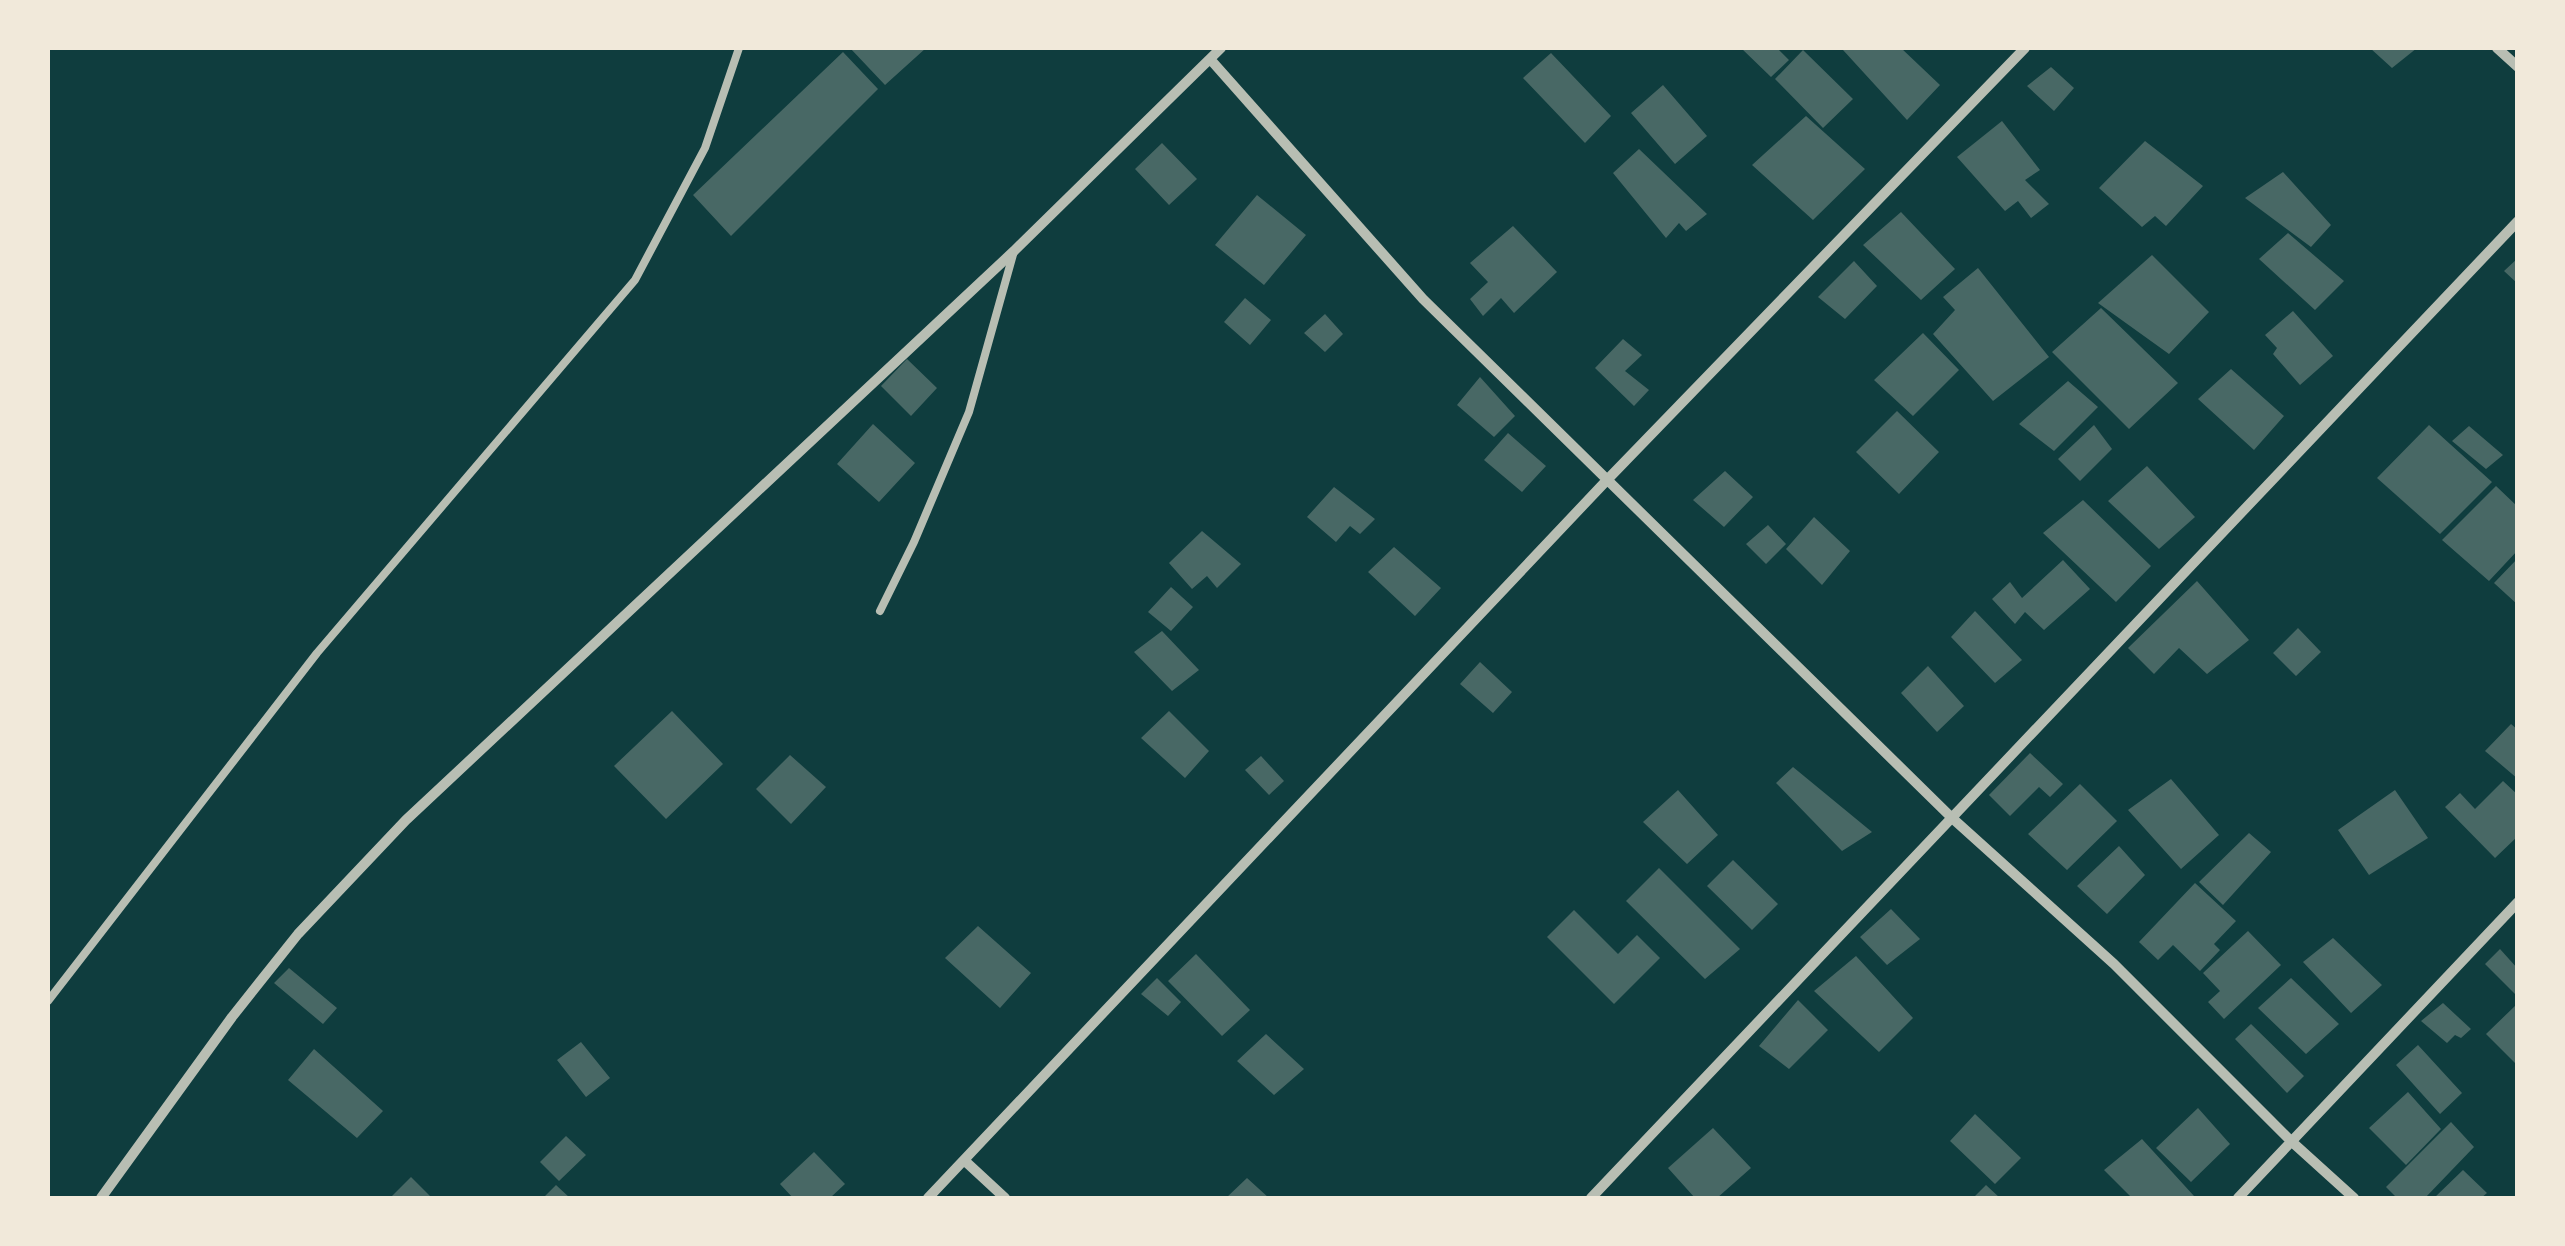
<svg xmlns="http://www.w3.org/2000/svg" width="2565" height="1246" font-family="'Noto Serif',serif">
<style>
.building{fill:#486865}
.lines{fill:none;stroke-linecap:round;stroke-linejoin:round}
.service{stroke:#b8beb3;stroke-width:8}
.minor{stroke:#b8beb3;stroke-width:10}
</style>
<rect width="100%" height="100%" fill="#0f3d3e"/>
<!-- building -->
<path class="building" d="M850 48H926L885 85Z
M1741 48H1777L1789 60 1771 77Z
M1846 48H1901L1940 85 1907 120 1843 50Z
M2370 48H2417L2392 68Z
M1803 50 1853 99 1823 128 1775 79Z
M843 52 878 89 731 236 693 195Z
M1551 53 1611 116 1585 143 1523 78Z
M2051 67 2074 88 2054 111 2027 86Z
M1663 85 1707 136 1675 164 1631 113Z
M1806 116 1865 169 1813 220 1752 165Z
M2002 121 2040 170 2025 180 2049 204 2031 218 2018 201 2005 211 1957 157Z
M2145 141 2203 186 2166 226 2155 216 2142 227 2099 188Z
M1162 143 1197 179 1169 205 1135 169Z
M1639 149 1707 214 1686 231 1679 223 1666 238 1613 173Z
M2283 172 2331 225 2311 247 2245 198Z
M1257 195 1306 235 1264 285 1215 245Z
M1901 212 1955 269 1921 300 1863 245Z
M1513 226 1557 272 1514 313 1501 298 1483 316 1470 299 1488 282 1470 263Z
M2288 233 2344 281 2315 310 2259 259Z
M2152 255 2209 312 2169 354 2098 303Z
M2518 258V284L2504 271Z
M1854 261 1877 286 1845 319 1818 297Z
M1978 268 2049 357 1993 401 1933 334 1955 310 1943 297Z
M1245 298 1271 320 1250 345 1224 322Z
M2101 308 2178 383 2129 429 2052 352Z
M2293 311 2333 356 2300 385 2273 354 2277 348 2265 335Z
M1325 314 1343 334 1325 352 1304 333Z
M1923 333 1959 370 1913 416 1874 380Z
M1623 339 1642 355 1625 371 1649 390 1634 406 1595 368Z
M907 359 937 388 911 416 881 386Z
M2231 369 2284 416 2254 450 2198 399Z
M1480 377 1515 416 1494 437 1457 405Z
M2068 381 2098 407 2054 451 2019 424Z
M1897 411 1939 452 1899 494 1856 452Z
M873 424 915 463 879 502 837 464Z
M2094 425 2112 449 2080 481 2058 459Z
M2429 425 2492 482 2440 534 2377 478Z
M2469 426 2503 455 2486 469 2452 441Z
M1508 433 1546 466 1522 492 1484 460Z
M2147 466 2195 517 2159 549 2108 501Z
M1725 471 1753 497 1724 527 1693 500Z
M2496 486 2518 507V550L2489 581 2442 540Z
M1334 487 1375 519 1360 534 1350 526 1336 542 1307 517Z
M2083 500 2151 566 2116 602 2043 533Z
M1814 517 1850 551 1822 585 1786 549Z
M1768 525 1786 544 1766 564 1746 544Z
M1202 531 1241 564 1217 588 1207 576 1192 589 1169 563Z
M1394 547 1441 588 1415 616 1368 572Z
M2518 558V605L2494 583Z
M2063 560 2090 589 2044 630 2025 612 2015 624 1992 599 2010 582 2022 598Z
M2197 581 2249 640 2207 674 2179 648 2154 674 2128 648Z
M1171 587 1193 607 1171 631 1148 612Z
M1975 611 2022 660 1995 683 1951 637Z
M2298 628 2321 652 2296 676 2273 653Z
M1162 631 1199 670 1172 691 1134 652Z
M1480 662 1512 692 1493 713 1460 684Z
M1928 666 1964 706 1937 732 1901 693Z
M672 711 723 764 666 819 614 766Z
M1169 711 1209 751 1185 778 1141 738Z
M2511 724 2518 730V779L2485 751Z
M2030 753 2063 784 2050 797 2039 787 2010 816 1989 795Z
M790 755 826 787 791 824 756 789Z
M1261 756 1284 781 1269 795 1245 770Z
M1793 767 1872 832 1842 851 1776 783Z
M2171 779 2219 835 2181 869 2128 810Z
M2503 781 2518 795V836L2495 858 2445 807 2460 793 2475 809Z
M2080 784 2117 821 2067 870 2028 834Z
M1678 790 1718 835 1687 864 1643 822Z
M2395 790 2428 838 2369 875 2338 830Z
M2249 833 2271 852 2223 905 2199 882Z
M2119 846 2145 875 2107 914 2077 886Z
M1733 860 1778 904 1752 930 1707 886Z
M1659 868 1740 949 1705 979 1626 901Z
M2195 883 2236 921 2214 944 2220 950 2200 971 2173 945 2158 960 2139 942Z
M1891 909 1920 939 1887 965 1860 937Z
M1574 910 1618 954 1637 935 1660 958 1614 1004 1547 937Z
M978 926 1031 973 1000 1008 945 958Z
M2248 931 2281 965 2224 1019 2208 1002 2220 991 2203 973Z
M2333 938 2382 985 2351 1013 2303 962Z
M2500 949 2518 969V997L2485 964Z
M1196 954 1250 1010 1222 1036 1168 981Z
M1856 956 1913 1018 1879 1052 1814 991Z
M289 968 337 1008 323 1024 274 983Z
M1157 978 1181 1002 1168 1016 1141 994Z
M2291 978 2339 1024 2306 1054 2258 1008Z
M1798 1000 1828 1030 1789 1069 1759 1046Z
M2443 1003 2471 1029 2461 1038 2455 1035 2447 1043 2421 1021Z
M2516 1005 2518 1007V1066L2486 1034Z
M2251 1024 2304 1076 2287 1093 2235 1039Z
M1266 1034 1304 1069 1274 1095 1237 1061Z
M581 1042 610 1078 586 1097 557 1060Z
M2418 1045 2462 1093 2440 1114 2396 1065Z
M314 1049 383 1111 357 1138 288 1080Z
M2408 1092 2441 1129 2406 1165 2369 1128Z
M2198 1108 2230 1144 2191 1182 2156 1148Z
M1975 1114 2021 1158 1995 1184 1950 1141Z
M2451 1122 2474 1147 2425 1198H2397L2386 1187Z
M1713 1128 1751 1168 1717 1198H1695L1668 1168Z
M566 1136 586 1155 559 1181 540 1162Z
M2142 1139 2194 1196 2191 1198H2132L2104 1170Z
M814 1152 845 1184 830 1198H793L780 1184Z
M2463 1170 2487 1193 2481 1198H2434Z
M411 1177 432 1198H390Z
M1247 1178 1269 1198H1226Z
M556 1185 570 1198H543Z
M1986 1185 2000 1198H1973Z"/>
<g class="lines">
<!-- service -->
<path class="service" d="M880 611 914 542 969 412 1014 251
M48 1001 317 653 635 280 705 148 739 48"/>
<!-- minor -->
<path class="minor" d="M2497 48 2518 67
M1210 59 1423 299 1951 817 2114 964 2291 1141 2354 1198
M965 1161 1005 1198
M101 1198 232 1017 298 934 406 820 1014 251 1221 48
M928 1198 1607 480 2025 48
M1591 1198 2518 221
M2238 1198 2518 902"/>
</g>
<!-- border -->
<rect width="2565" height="1246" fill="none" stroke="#f1e9da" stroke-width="100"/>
</svg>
